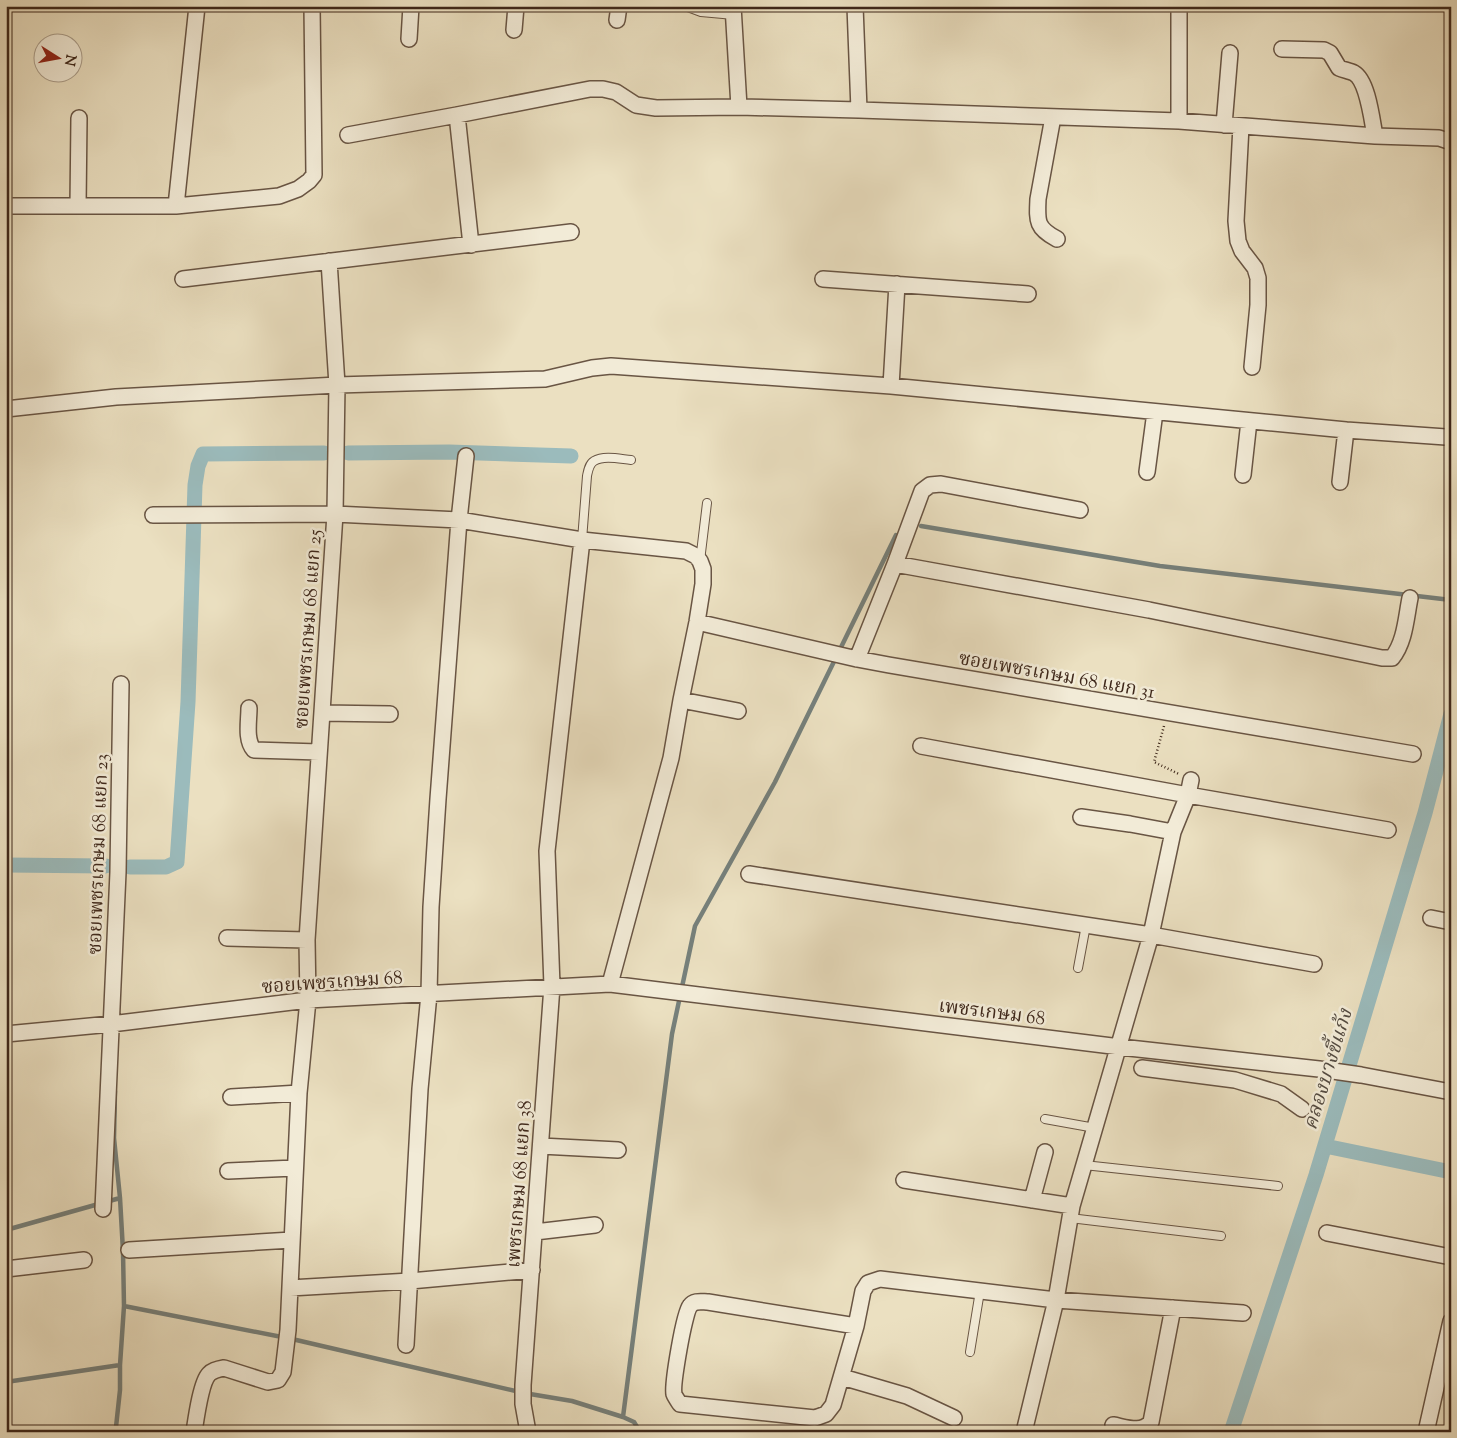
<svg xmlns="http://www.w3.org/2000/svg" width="1457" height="1438" font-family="'Sorts Mill Goudy','Noto Serif Thai',serif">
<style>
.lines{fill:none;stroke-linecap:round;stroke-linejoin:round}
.stream{stroke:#76807b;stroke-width:4.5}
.canal{stroke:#9bbbbc;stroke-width:15}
.lane-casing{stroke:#695544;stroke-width:10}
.street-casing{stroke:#695544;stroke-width:18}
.path{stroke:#3e271a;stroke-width:2.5;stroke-dasharray:1 2.5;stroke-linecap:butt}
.lane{stroke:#f2ebd7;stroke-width:8}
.street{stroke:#f2ebd7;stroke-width:15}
.labels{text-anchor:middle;stroke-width:5;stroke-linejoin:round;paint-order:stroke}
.street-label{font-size:19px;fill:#3e271a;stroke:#f2ebd7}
.water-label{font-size:20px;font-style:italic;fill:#554c42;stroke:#f2ebd7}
</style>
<rect width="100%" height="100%" fill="#ebe0c1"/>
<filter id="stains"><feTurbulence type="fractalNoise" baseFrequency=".004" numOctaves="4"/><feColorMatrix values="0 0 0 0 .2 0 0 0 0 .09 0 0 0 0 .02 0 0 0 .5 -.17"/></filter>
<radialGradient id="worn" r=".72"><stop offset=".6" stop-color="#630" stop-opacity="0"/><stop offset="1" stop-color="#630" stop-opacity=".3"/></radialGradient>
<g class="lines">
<!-- stream -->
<path class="stream" d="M921 526 1160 566 1451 600
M6 1230 120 1198
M124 1306 292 1339 524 1393 572 1401 623 1417 634 1422 640 1432
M6 1382 120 1365
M623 1417 672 1034 695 926 775 782 896 535
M114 1432 116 1427 120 1390V1365L124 1306 123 1251 120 1198 114 1138 115 1091"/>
<!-- canal -->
<path class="canal" d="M348 453 449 452 571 456
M6 865 106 866
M130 867H166L177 862 188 702 195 485 198 466 203 454 324 453
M1325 1146 1451 1172
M1231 1432 1316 1175 1425 813 1451 714"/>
<!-- lane casing -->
<g class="lane-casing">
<path id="lane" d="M685 6 701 12 734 15
M582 540 587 476C588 471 589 464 594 461 604 455 620 459 631 460
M700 561 707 503
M1078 968 1086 925
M1045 1119 1095 1128
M1084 1165 1278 1186
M1070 1218 1221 1236
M970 1352 980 1291"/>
</g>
<!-- street casing -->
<g class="street-casing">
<path id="street" d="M733 6 739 107
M855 6 859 110
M1179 6V121
M617 20 619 6
M514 30 516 6
M409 39 411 6
M1282 49 1324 50 1330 53 1339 68C1344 70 1350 71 1354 73 1368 81 1372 121 1375 136
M457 115 471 245
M1053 117 1038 199C1037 221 1036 228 1057 239
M1224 125 1230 53
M1241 126 1236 221 1238 241 1242 251 1255 268 1258 278V305L1252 367
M348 135 457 115 590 89H603L616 92 636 105 656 108 739 107 859 110 1179 121 1375 136 1439 138 1451 142
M6 206H176L279 196 298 189 309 181 314 175 312 6
M78 206 79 118
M176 206 197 6
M183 279 571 232
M823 279 1028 294
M891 386 897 284
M6 409 116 397 337 385 545 379 592 368 611 366 891 386 1346 430 1446 437
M1147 472 1155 412
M1243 475 1249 421
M1340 482 1346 430
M153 515 335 514 459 520 582 540 547 851 552 986 523 1385V1404L528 1432
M582 540 686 551 696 556 700 561 703 569V584L697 622 681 700 671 758 610 984
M895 564 1149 610 1382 658H1392C1405 642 1406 618 1410 598
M697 622 857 659 889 665 1413 754
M857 659 895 564 922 491 930 485 941 484 1080 510
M681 700 738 711
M249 708C249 721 245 740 254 750L319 752
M322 713 390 714
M921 746 1188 795 1388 830
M1081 817 1130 824 1173 832
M749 874 1151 935 1314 964
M1431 918 1451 922
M227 938 307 940
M6 1034 111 1024 308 1000 610 984 1120 1047 1319 1069 1361 1075 1451 1092
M1142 1068 1235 1080 1281 1094 1302 1109
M231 1097 299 1093
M541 1146 618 1150
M228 1171 295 1168
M904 1180 1072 1206
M1032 1200 1045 1152
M103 1209 118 872 121 684
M535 1232 595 1225
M1327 1233 1451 1257
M129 1250 292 1240
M6 1269 84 1260
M290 1288 410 1281 532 1270
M856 1326 708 1302C702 1302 694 1300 690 1306 684 1313 672 1385 674 1394 675 1397 678 1401 680 1404L815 1418 826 1414 833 1405 856 1326 863 1291 868 1283 880 1279 1056 1300 1243 1313
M406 1345 420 1089 429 994 431 907 438 799 459 520 466 456
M842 1377 907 1396 954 1418
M1113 1425C1125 1427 1142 1434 1151 1422L1173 1308
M194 1432C196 1419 201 1382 209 1374 213 1370 218 1369 224 1368L268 1382 278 1380 283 1372 288 1330 299 1093 308 1000 307 940 335 514 337 385 329 261
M1024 1432 1056 1300 1072 1206 1151 935 1173 832 1188 795 1191 780
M1426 1432 1451 1321"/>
</g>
<!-- path -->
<path class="path" d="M1164 726 1154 762 1179 774"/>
<!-- lane -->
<use href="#lane" class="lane"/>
<!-- street -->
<use href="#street" class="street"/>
</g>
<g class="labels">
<!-- street labels -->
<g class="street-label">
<text transform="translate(307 629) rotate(-86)" y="7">ซอยเพชรเกษม 68 แยก 25</text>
<text transform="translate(1057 674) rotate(10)" y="7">ซอยเพชรเกษม 68 แยก 31</text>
<text transform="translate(97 854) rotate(-88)" y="7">ซอยเพชรเกษม 68 แยก 23</text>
<text transform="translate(332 981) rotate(-4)" y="7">ซอยเพชรเกษม 68</text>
<text transform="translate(992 1011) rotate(7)" y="7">เพชรเกษม 68</text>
<text transform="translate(518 1184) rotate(-86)" y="7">เพชรเกษม 68 แยก 38</text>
</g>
<!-- water labels -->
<g class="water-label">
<text transform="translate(1327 1069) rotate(-73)" y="7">คลองบางขี้แก้ง</text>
</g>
</g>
<!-- margin -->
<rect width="1457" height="1438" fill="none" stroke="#ebe0c1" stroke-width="25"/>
<rect x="8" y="8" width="1442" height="1423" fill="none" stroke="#3e271a" stroke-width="2.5"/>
<rect x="12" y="12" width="1432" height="1413" fill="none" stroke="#3e271a"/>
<!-- north arrow -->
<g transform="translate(58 58) rotate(101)"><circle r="24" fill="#f2ebd7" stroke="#aa9d8b"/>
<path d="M0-4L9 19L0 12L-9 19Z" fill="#8f2418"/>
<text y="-8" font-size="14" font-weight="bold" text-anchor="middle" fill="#3e271a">N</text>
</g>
<rect width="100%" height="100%" filter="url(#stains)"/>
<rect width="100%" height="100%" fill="url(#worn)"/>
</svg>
